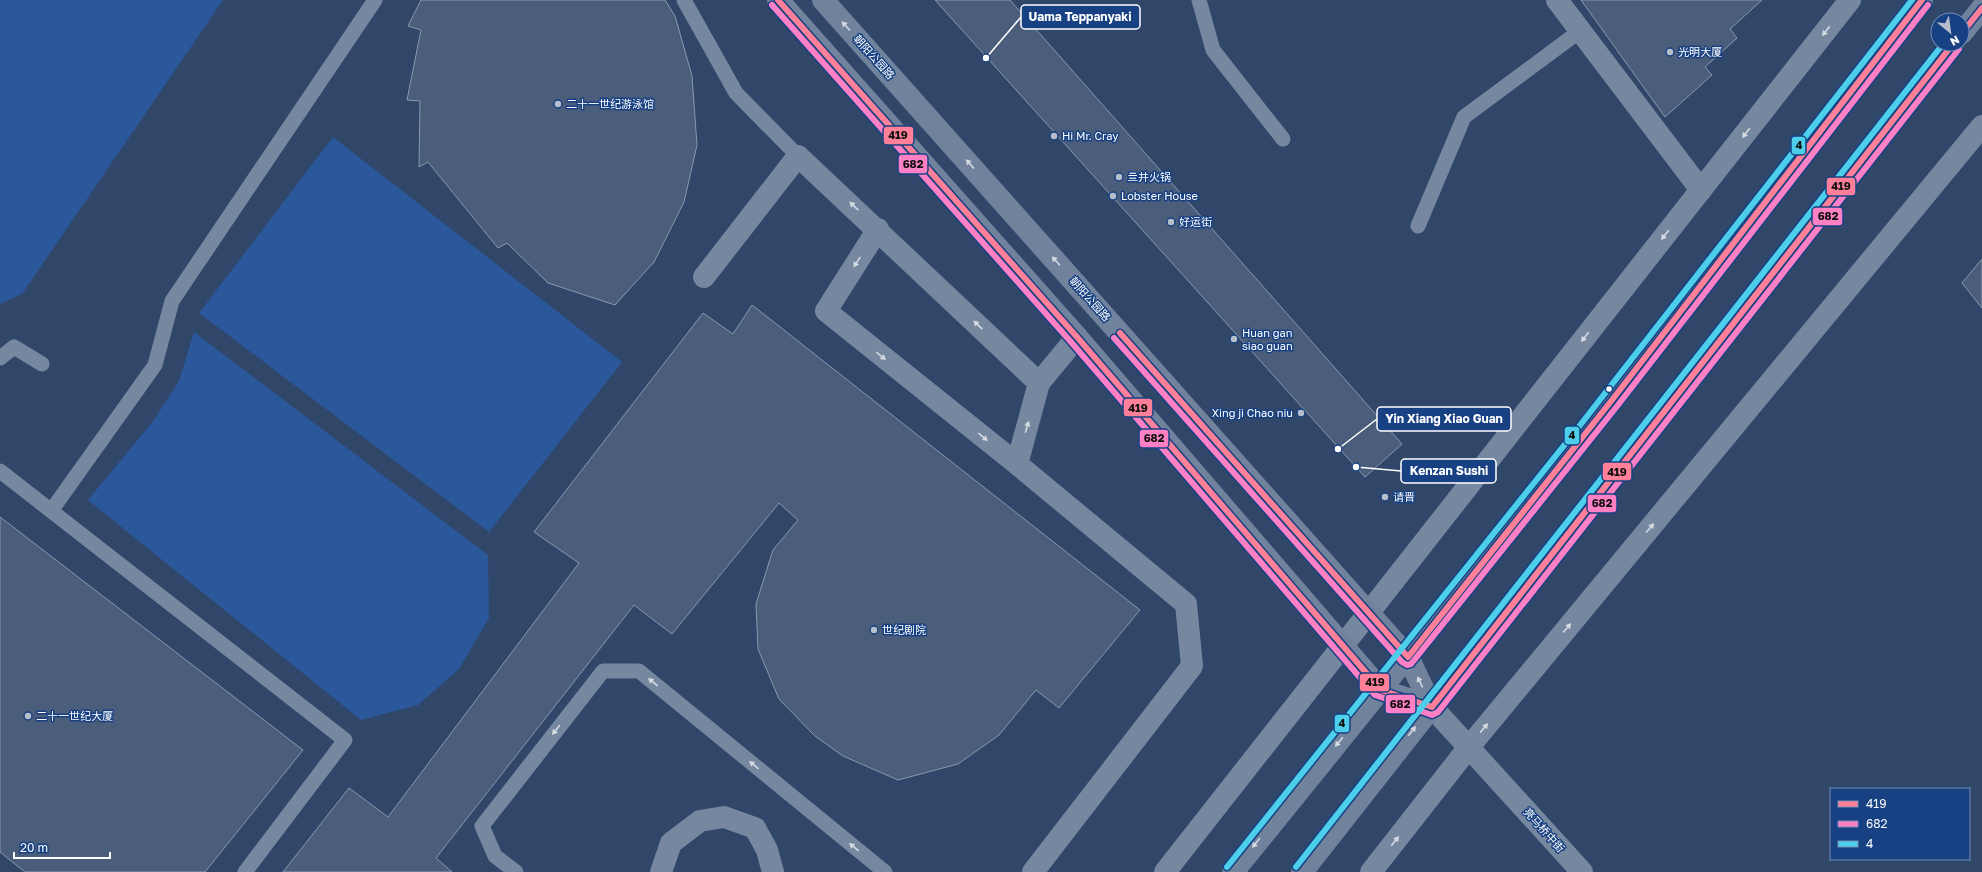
<svg xmlns="http://www.w3.org/2000/svg" width="1982" height="872" font-family="'Golos Text','Noto Sans SC',sans-serif">
<style>
.green{fill:#2b579b}
.building{fill:#4a5d7a;stroke:#8a98af}
.lines{fill:none;stroke-linecap:round;stroke-linejoin:round}
.service{stroke:#7687a0;stroke-width:15}
.pedestrian{stroke:#7687a0;stroke-width:22}
.minor{stroke:#7687a0;stroke-width:22}
.tertiary{stroke:#7687a0;stroke-width:22}
.secondary{stroke:#71829d;stroke-width:22}
.bus-1-casing{stroke:#184183;stroke-width:9}
.bus-2-casing{stroke:#184183;stroke-width:9}
.bus-3-casing{stroke:#184183;stroke-width:9}
.bus-1{stroke:#ff8098;stroke-width:6}
.bus-2{stroke:#ff80c5;stroke-width:6}
.bus-3{stroke:#4dcfeb;stroke-width:6}
.oneway{fill:#d4dae2}
.oneway2{fill:#d6dbe2}
.poi-dot{fill:#b7bfcb;stroke:#184183;stroke-width:1.5}
.bus-dot{fill:#fff;stroke:#184183;stroke-width:1.5}
.labels{text-anchor:middle;stroke-width:3;stroke-linejoin:round;paint-order:stroke}
.poi-label{font-size:11px;fill:#fff;stroke:#184183;text-anchor:start}
.street-label{font-size:11px;fill:#fff;stroke:#184183}
.leader{fill:none;stroke:#fff;stroke-width:1.5}
.callout-dot{fill:#fff;stroke:#184183;stroke-width:1.5}
.callout{fill:#184183;stroke:#fff;stroke-width:1.5}
.callout-label{font-size:12px;text-anchor:middle;font-weight:bold;fill:#fff}
.line-badge{stroke:#184183;stroke-width:1.5}
.pale-badge-label{font-size:11px;text-anchor:middle;font-weight:bold;fill:#111}
</style>
<rect width="100%" height="100%" fill="#30476a"/>
<!-- green -->
<path class="green" d="M1 0H223L22 294 0 304V2Z
M333 137 622 362 489 532 199 313Z
M194 332 488 555 489 618 459 669 418 705 361 720 88 500 154 420 179 381Z"/>
<!-- building -->
<path class="building" d="M421 0H665L675 16 692 76 697 145 684 202 654 262 615 305 548 283 507 243 498 248 428 162 419 167 420 101 407 100 421 30 408 26Z
M935 0H1010L1402 444 1365 477Z
M1581 0H1762L1730 29 1737 38 1705 67 1712 75 1665 117Z
M1982 259V308L1962 283Z
M752 305 1140 610 1059 708 1036 690 999 735 958 764 898 780 843 756 815 736 779 699 758 649 756 604 773 550 798 520 779 503 672 634 634 605 436 858 452 872H283L349 788 388 817 579 563 534 532 703 313 733 334Z
M0 517 303 750 205 872H25L0 852Z"/>
<g class="lines">
<!-- service -->
<path class="service" d="M684 0 736 93 798 156
M1199 0 1213 50 1283 139
M1418 226 1464 117 1580 31
M0 358 14 347 42 364
M0 471 345 740 245 872
M51 511 155 365 172 301 375 0
M516 872 495 856 482 826 603 671H639L885 872"/>
<!-- pedestrian -->
<path class="pedestrian" d="M661 872 671 843 700 821 724 817 755 828 767 850 773 872"/>
<!-- minor -->
<path class="minor" d="M1557 0 1701 190
M878 229 826 311 1017 464 1186 604 1192 666 1033 872
M704 277 798 156 1039 383 1017 464
M1039 383 1077 337
M1432 707 1582 872"/>
<!-- tertiary -->
<path class="tertiary" d="M1165 872 1850 0
M1371 872 1469 747 1982 126"/>
<!-- secondary -->
<path class="secondary" d="M778 0 1077 337 1381 690 1432 707
M823 0 1408 657 1432 707
M1962 33 1982 8
M1233 872C1467 585 1695 293 1922 0
M1302 872 1953 44"/>
<!-- bus-1 casing -->
<g class="bus-1-casing">
<path id="bus-1" d="M778 0 1077 337 1381 690 1432 707 1953 44
M1962 33 1982 8
M1120 333 1408 657 1612 400 1922 0"/>
</g>
<!-- bus-2 casing -->
<g class="bus-2-casing">
<path id="bus-2" d="M772 5 1071 342 1375 695 1432 715 1438 712 1959 49
M1114 338 1402 662 1407 665 1411 664 1618 405 1928 5"/>
</g>
<!-- bus-3 casing -->
<g class="bus-3-casing">
<path id="bus-3" d="M1227 867 1574 433 1912 0
M1296 867 1943 44"/>
</g>
<!-- bus-1 -->
<use href="#bus-1" class="bus-1"/>
<!-- bus-2 -->
<use href="#bus-2" class="bus-2"/>
<!-- bus-3 -->
<use href="#bus-3" class="bus-3"/>
</g>
<!-- one-way arrows -->
<defs><path id="oneway-solid" d="M-6-.8H1V-3.2L6.5 0L1 3.2V.8H-6Z"/></defs>
<g class="oneway">
<use href="#oneway-solid" transform="translate(846 26) rotate(-132)"/>
<use href="#oneway-solid" transform="translate(970 164) rotate(-132)"/>
<use href="#oneway-solid" transform="translate(1056 261) rotate(-132)"/>
<use href="#oneway-solid" transform="translate(1420 682) rotate(-116)"/>
<use href="#oneway-solid" transform="translate(1412 731) rotate(-52)"/>
<use href="#oneway-solid" transform="translate(1339 742) rotate(129)"/>
<use href="#oneway-solid" transform="translate(1256 843) rotate(129)"/>
</g>
<g class="oneway2">
<use href="#oneway-solid" transform="translate(1826 31) rotate(128)"/>
<use href="#oneway-solid" transform="translate(1746 133) rotate(128)"/>
<use href="#oneway-solid" transform="translate(854 206) rotate(-137)"/>
<use href="#oneway-solid" transform="translate(1665 235) rotate(128)"/>
<use href="#oneway-solid" transform="translate(857 262) rotate(123)"/>
<use href="#oneway-solid" transform="translate(978 325) rotate(-136)"/>
<use href="#oneway-solid" transform="translate(1585 337) rotate(128)"/>
<use href="#oneway-solid" transform="translate(881 356) rotate(39)"/>
<use href="#oneway-solid" transform="translate(1027 427) rotate(-74)"/>
<use href="#oneway-solid" transform="translate(983 437) rotate(39)"/>
<use href="#oneway-solid" transform="translate(1650 528) rotate(-50)"/>
<use href="#oneway-solid" transform="translate(1567 628) rotate(-50)"/>
<use href="#oneway-solid" transform="translate(653 682) rotate(-141)"/>
<use href="#oneway-solid" transform="translate(1484 728) rotate(-50)"/>
<use href="#oneway-solid" transform="translate(556 730) rotate(128)"/>
<use href="#oneway-solid" transform="translate(754 765) rotate(-141)"/>
<use href="#oneway-solid" transform="translate(1395 841) rotate(-52)"/>
<use href="#oneway-solid" transform="translate(854 847) rotate(-141)"/>
</g>
<!-- markers -->
<g class="poi-dot">
<circle cx="1670" cy="52" r="4"/>
<circle cx="558" cy="104" r="4"/>
<circle cx="1054" cy="136" r="4"/>
<circle cx="1119" cy="177" r="4"/>
<circle cx="1113" cy="196" r="4"/>
<circle cx="1171" cy="222" r="4"/>
<circle cx="1234" cy="339" r="4"/>
<circle cx="1301" cy="413" r="4"/>
<circle cx="1385" cy="497" r="4"/>
<circle cx="874" cy="630" r="4"/>
<circle cx="28" cy="716" r="4"/>
</g>
<circle class="bus-dot" cx="1609" cy="389" r="3.5"/>
<g class="labels">
<!-- poi labels -->
<g class="poi-label">
<text x="1678" y="56">光明大厦</text>
<text x="566" y="108">二十一世纪游泳馆</text>
<text x="1062" y="140">Hi Mr. Cray</text>
<text x="1127" y="181">亖井火锅</text>
<text x="1121" y="200">Lobster House</text>
<text x="1179" y="226">好运街</text>
<text x="1242" y="337">Huan gan<tspan x="1242" dy="13">siao guan</tspan></text>
<text x="1293" y="417" text-anchor="end">Xing ji Chao niu</text>
<text x="1393" y="501">请晋</text>
<text x="882" y="634">世纪剧院</text>
<text x="36" y="720">二十一世纪大厦</text>
</g>
<!-- street labels -->
<g class="street-label">
<text transform="translate(874 57) rotate(48)" y="4">朝阳公园路</text>
<text transform="translate(1090 299) rotate(48)" y="4">朝阳公园路</text>
<text transform="translate(1544 830) rotate(48)" y="4">亮马桥中街</text>
</g>
</g>
<!-- callouts -->
<path class="leader" d="M986 58L1021 17M1338 449L1377 419M1356 467L1401 471"/>
<g class="callout-dot">
<circle cx="986" cy="58" r="4"/>
<circle cx="1338" cy="449" r="4"/>
<circle cx="1356" cy="467" r="4"/>
</g>
<g class="callout">
<rect x="1021" y="5" width="119" height="24" rx="4"/>
<rect x="1377" y="407" width="134" height="24" rx="4"/>
<rect x="1401" y="459" width="95" height="24" rx="4"/>
</g>
<g class="callout-label">
<text x="1080" y="21">Uama Teppanyaki</text>
<text x="1444" y="423">Yin Xiang Xiao Guan</text>
<text x="1449" y="475">Kenzan Sushi</text>
</g>
<g class="line-badge">
<rect x="883" y="126" width="31" height="19" rx="4" fill="#ff8098"/>
<rect x="1791" y="136" width="15" height="19" rx="4" fill="#4dcfeb"/>
<rect x="898" y="154" width="30" height="20" rx="4" fill="#ff80c5"/>
<rect x="1826" y="177" width="30" height="19" rx="4" fill="#ff8098"/>
<rect x="1812" y="207" width="31" height="19" rx="4" fill="#ff80c5"/>
<rect x="1123" y="398" width="30" height="19" rx="4" fill="#ff8098"/>
<rect x="1564" y="426" width="16" height="19" rx="4" fill="#4dcfeb"/>
<rect x="1139" y="429" width="30" height="19" rx="4" fill="#ff80c5"/>
<rect x="1602" y="462" width="30" height="19" rx="4" fill="#ff8098"/>
<rect x="1587" y="494" width="30" height="19" rx="4" fill="#ff80c5"/>
<rect x="1359" y="673" width="31" height="19" rx="4" fill="#ff8098"/>
<rect x="1385" y="694" width="31" height="20" rx="4" fill="#ff80c5"/>
<rect x="1334" y="714" width="16" height="19" rx="4" fill="#4dcfeb"/>
</g>
<g class="pale-badge-label">
<text x="898" y="139">419</text>
<text x="1799" y="149">4</text>
<text x="913" y="168">682</text>
<text x="1841" y="190">419</text>
<text x="1828" y="220">682</text>
<text x="1138" y="412">419</text>
<text x="1572" y="439">4</text>
<text x="1154" y="442">682</text>
<text x="1617" y="476">419</text>
<text x="1602" y="507">682</text>
<text x="1375" y="686">419</text>
<text x="1400" y="708">682</text>
<text x="1342" y="727">4</text>
</g>
<!-- legend -->
<rect x="1830" y="788" width="140" height="72" fill="#184183" stroke="#748db5"/>
<rect x="1838" y="801" width="20" height="6" fill="#ff8098" stroke="#748db5"/>
<text x="1866" y="808" font-size="12" fill="#ffffff">419</text>
<rect x="1838" y="821" width="20" height="6" fill="#ff80c5" stroke="#748db5"/>
<text x="1866" y="828" font-size="12" fill="#ffffff">682</text>
<rect x="1838" y="841" width="20" height="6" fill="#4dcfeb" stroke="#748db5"/>
<text x="1866" y="848" font-size="12" fill="#ffffff">4</text>
<!-- north arrow -->
<g transform="translate(1950 32) rotate(151)"><circle r="19" fill="#184183" stroke="#748db5"/>
<path d="M0-3L7 15L0 10L-7 15Z" fill="#b7bfcb"/>
<text y="-6" font-size="11" font-weight="bold" text-anchor="middle" fill="#ffffff">N</text>
</g>
<!-- scale -->
<path d="M14 852v6h96v-6" fill="none" stroke="#ffffff" stroke-width="2"/>
<text x="20" y="852" font-size="12" fill="#ffffff" stroke="#184183" stroke-width="3" paint-order="stroke">20 m</text>
</svg>
